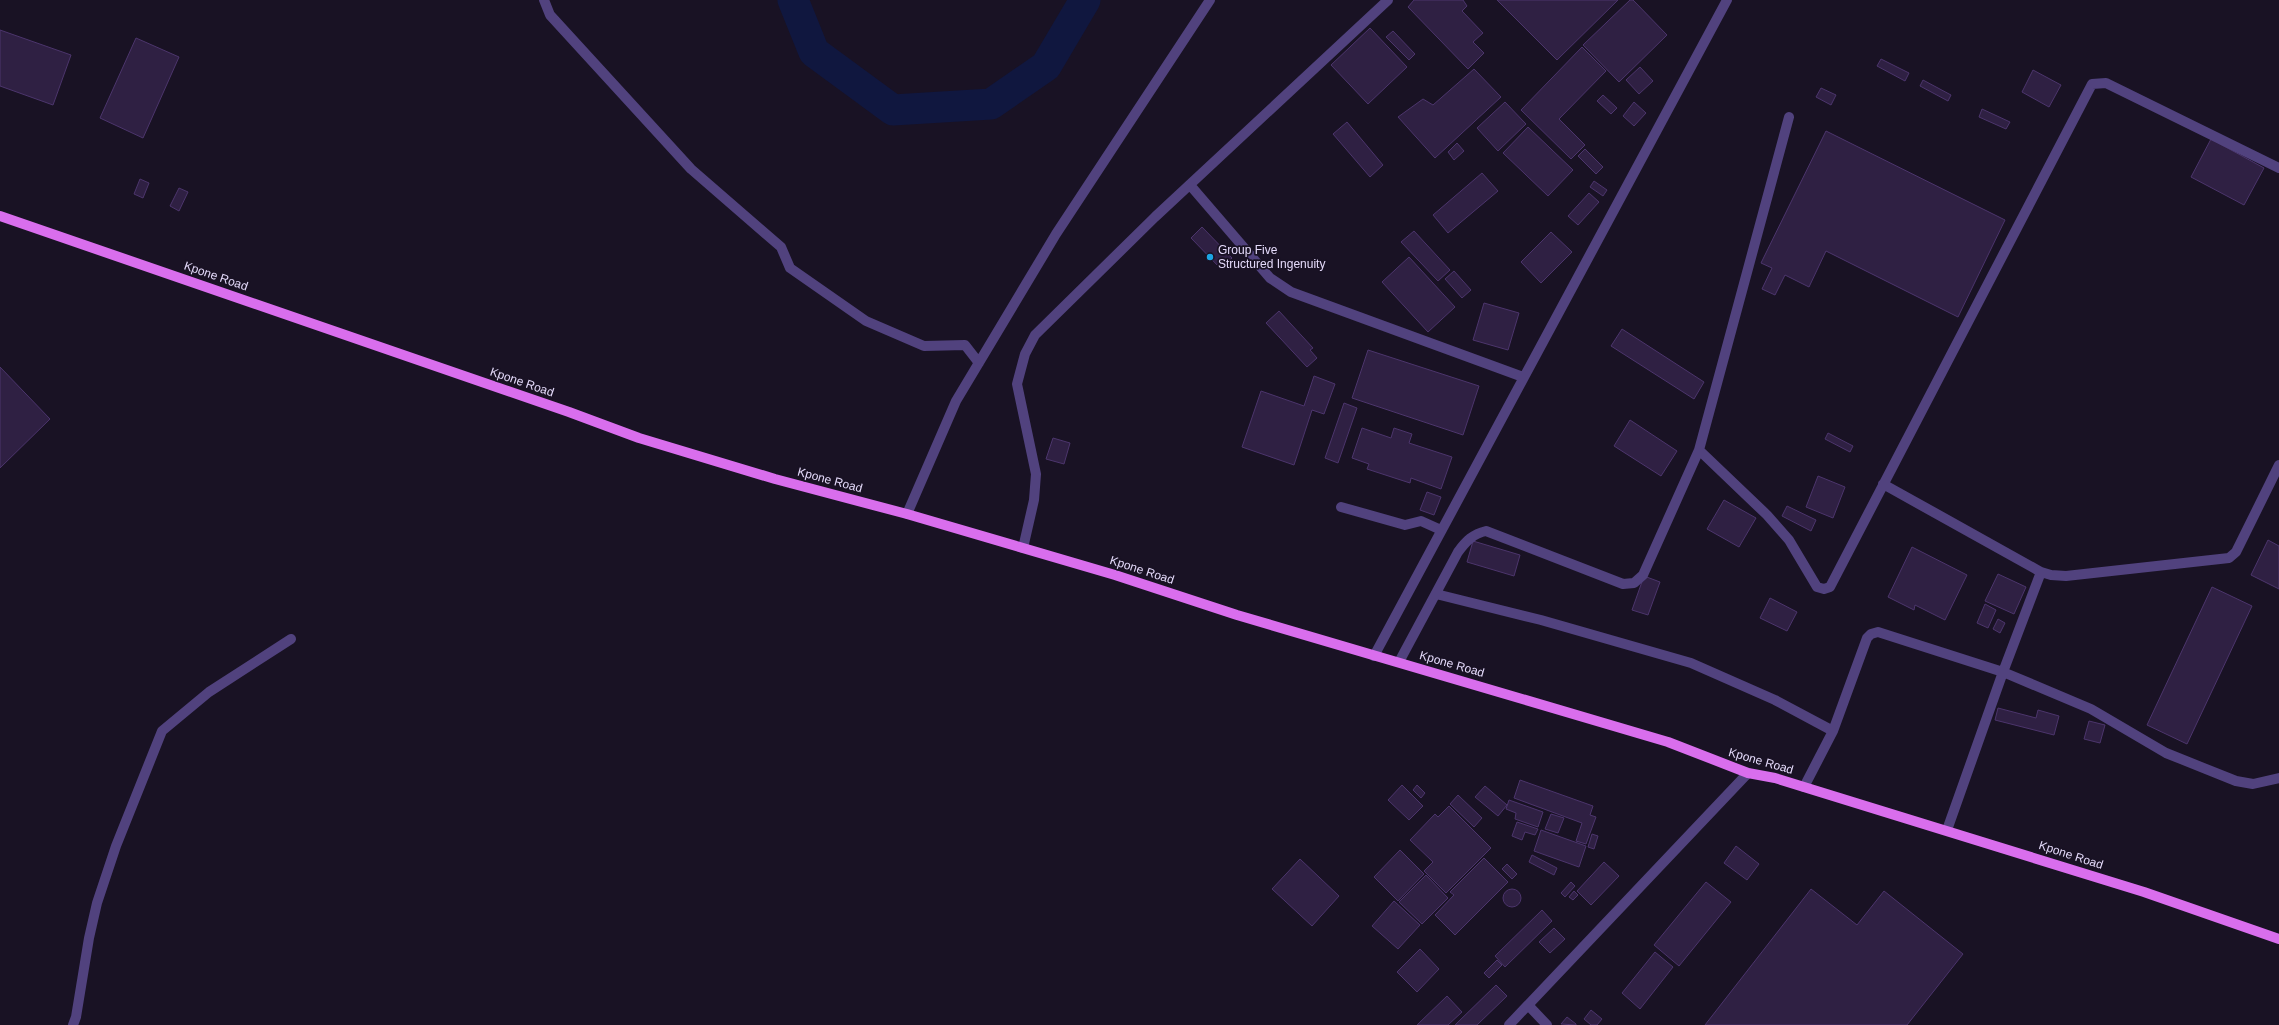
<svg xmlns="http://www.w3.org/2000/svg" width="2279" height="1025" font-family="Arial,sans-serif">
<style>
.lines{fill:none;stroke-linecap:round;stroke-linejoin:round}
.river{stroke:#10173f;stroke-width:31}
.building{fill:#2f2043;stroke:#4c356c}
.minor{stroke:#51427e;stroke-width:10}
.major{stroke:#d96eed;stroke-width:10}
.poi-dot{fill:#1ca5e4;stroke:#191224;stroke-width:1.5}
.labels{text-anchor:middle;stroke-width:3.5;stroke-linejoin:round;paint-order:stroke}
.poi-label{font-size:12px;fill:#e4dafa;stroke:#191224;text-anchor:start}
.street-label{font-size:12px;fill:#e4dafa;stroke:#191224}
</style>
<rect width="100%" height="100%" fill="#191224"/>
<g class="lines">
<!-- river -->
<path class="river" d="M793 0 814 52 893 110 991 104 1046 66 1085 0"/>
</g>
<!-- building -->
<path class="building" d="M1414 0H1463L1467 6 1462 11 1483 33 1473 42 1484 53 1468 69 1408 7Z
M1497 0H1618L1557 60Z
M1630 0H1633L1667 35 1619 82 1583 45Z
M1370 28 1407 67 1368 104 1331 65Z
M0 30 71 55 53 105 0 86Z
M1393 31 1415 54 1409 60 1386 37Z
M136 38 179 57 143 138 100 118Z
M1582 47 1606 71 1559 119 1585 145 1571 159 1521 110Z
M1881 59 1909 73 1905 81 1877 66Z
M1640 67 1653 81 1639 94 1626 80Z
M1474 69 1501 97 1435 158 1398 117 1423 99 1433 105Z
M2033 70 2061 85 2049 107 2022 92Z
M1923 80 1951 95 1948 101 1920 86Z
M1821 88 1836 95 1831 105 1816 97Z
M1603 95 1617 108 1611 114 1597 101Z
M1505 102 1526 124 1498 151 1477 128Z
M1634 102 1646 113 1634 126 1623 116Z
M1982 109 2010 122 2006 129 1979 117Z
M1347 122 1383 165 1370 177 1333 134Z
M1528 127 1573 170 1548 196 1503 153Z
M1826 131 2005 220 1958 317 1826 251 1809 287 1785 275 1775 295 1762 289 1772 268 1761 263Z
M2211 139 2264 168 2244 205 2191 177Z
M1457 143 1464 151 1454 160 1448 152Z
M1585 149 1603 167 1596 174 1578 156Z
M1482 173 1498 191 1448 233 1433 215Z
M140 179 149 183 143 198 134 194Z
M1594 181 1607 190 1603 196 1590 187Z
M179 188 188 192 179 211 170 206Z
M1589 193 1599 202 1578 225 1568 216Z
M1202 227 1232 258 1221 269 1191 238Z
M1414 231 1450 270 1438 281 1401 242Z
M1551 232 1572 252 1541 283 1521 262Z
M1409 257 1455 307 1428 332 1382 282Z
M1454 271 1471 290 1462 298 1445 279Z
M1484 303 1519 313 1508 350 1473 340Z
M1279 311 1313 348 1310 350 1317 358 1307 367 1266 323Z
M1622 329 1704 382 1694 399 1611 346Z
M1368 350 1479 386 1463 435 1352 398Z
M0 367 50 419 0 468Z
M1314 376 1335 384 1324 414 1312 410 1294 465 1242 447 1261 391 1304 406Z
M1344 403 1357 408 1338 463 1325 458Z
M1630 420 1677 451 1661 476 1614 446Z
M1362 428 1391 438 1394 428 1412 434 1409 443 1452 457 1441 489 1411 478 1410 483 1367 469 1369 464 1352 458Z
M1828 433 1853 446 1850 452 1825 439Z
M1053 438 1070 443 1064 464 1046 459Z
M1818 476 1845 487 1833 518 1806 507Z
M1427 492 1441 497 1434 515 1420 510Z
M1724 500 1756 518 1739 547 1707 529Z
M1787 506 1816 520 1811 531 1782 516Z
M2268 540 2279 546V589L2251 575Z
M1473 541 1520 555 1514 576 1467 562Z
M1912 547 1967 575 1945 620 1915 605 1914 610 1888 597Z
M1998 574 2026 587 2014 614 1985 601Z
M1644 576 1660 582 1648 615 1632 610Z
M2212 587 2252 606 2187 744 2147 725Z
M1770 598 1797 612 1787 631 1760 618Z
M1985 604 1996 610 1988 628 1977 623Z
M1998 619 2005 623 2000 633 1993 629Z
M1998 708 2036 718 2038 710 2059 716 2054 735 1995 720Z
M2089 721 2105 725 2100 743 2084 739Z
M1520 780 1593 806 1590 815 1596 817 1586 844 1576 841 1582 823 1514 798Z
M1402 785 1423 806 1409 820 1388 800Z
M1417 785 1425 793 1421 798 1413 790Z
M1485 786 1507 805 1498 816 1475 797Z
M1458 795 1482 818 1474 827 1450 804Z
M1509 800 1543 812 1538 827 1515 819 1516 813 1506 809Z
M1449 806 1491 848 1446 893 1424 871 1433 862 1410 840 1435 814 1438 817Z
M1551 814 1564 818 1558 833 1545 829Z
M1517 822 1538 829 1535 835 1525 832 1522 840 1512 836Z
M1541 830 1586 846 1579 867 1534 851Z
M1592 834 1598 836 1594 849 1588 847Z
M1736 846 1759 864 1747 880 1724 863Z
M1400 850 1424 874 1398 901 1374 877Z
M1532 855 1557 868 1554 875 1529 862Z
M1484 858 1508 882 1455 935 1435 915 1454 895 1450 892Z
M1300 859 1339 896 1312 926 1272 889Z
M1604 862 1619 876 1591 905 1577 891Z
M1507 864 1517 874 1512 879 1502 869Z
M1426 875 1448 898 1422 924 1399 902Z
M1571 882 1575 886 1565 897 1561 893Z
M1706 882 1731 902 1679 966 1654 945Z
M1811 889 1857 925 1884 891 1963 954 1907 1025H1705Z
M1503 898a9 9 0 1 1 18 0a9 9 0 1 1-18 0Z
M1574 891 1578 895 1573 900 1569 897Z
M1394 901 1420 925 1398 949 1372 926Z
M1542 910 1552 921 1505 967 1495 956Z
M1554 928 1565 939 1550 953 1539 942Z
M1420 949 1439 969 1417 992 1397 972Z
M1655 952 1673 967 1640 1009 1622 993Z
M1497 960 1502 965 1489 978 1484 973Z
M1496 985 1507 996 1477 1025H1455Z
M1447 996 1462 1012 1448 1025H1417Z
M1591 1010 1602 1019 1597 1025H1591L1584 1019Z
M1567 1017 1576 1024V1025L1561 1024Z"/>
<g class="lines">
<!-- minor -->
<path class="minor" d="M544 0 550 15 691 169 781 247 790 268 866 321 924 346 965 345 979 363
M1190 185 1270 278 1291 292 1523 377
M1699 450 1767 515 1789 540 1817 587 1824 589 1830 587 2092 84 2106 83 2279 168
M1883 484 2041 572 2051 575 2066 576 2229 558 2236 552 2279 465
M1341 507 1405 525 1421 521 1441 530
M907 514 956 401 1056 234 1210 0
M1023 548 1034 500 1036 474 1017 384 1025 354 1035 335 1155 217 1388 0
M1436 594 1541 620 1691 663 1775 700 1833 731
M1374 656 1727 0
M1399 662 1458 552C1466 541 1473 534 1486 531L1623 584 1634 583 1643 575 1699 450 1789 117
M1804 787 1833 731 1867 638 1871 634 1878 632 2003 672 2091 709 2166 753 2236 781 2253 784 2279 778
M1947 830 2003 672 2041 572
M1528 1005 1547 1025
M73 1025 76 1017 89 938 97 903 116 846 162 731 209 692 291 639
M1509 1025 1748 773"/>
<!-- major -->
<path class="major" d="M0 216 569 412 639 438 775 479 907 514 1115 575 1237 615 1668 742 1748 773 1775 778 2144 892 2279 939"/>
</g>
<!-- markers -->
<circle class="poi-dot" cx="1210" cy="257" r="4"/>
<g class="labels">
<!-- poi labels -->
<g class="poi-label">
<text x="1218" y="254">Group Five<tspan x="1218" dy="14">Structured Ingenuity</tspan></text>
</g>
<!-- street labels -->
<g class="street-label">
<text transform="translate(216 276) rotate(19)" y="4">Kpone Road</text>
<text transform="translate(522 382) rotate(19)" y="4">Kpone Road</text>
<text transform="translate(830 480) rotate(15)" y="4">Kpone Road</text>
<text transform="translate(1142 570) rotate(18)" y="4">Kpone Road</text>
<text transform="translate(1452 664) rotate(16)" y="4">Kpone Road</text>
<text transform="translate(1761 761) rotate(16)" y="4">Kpone Road</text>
<text transform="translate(2071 855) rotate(18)" y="4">Kpone Road</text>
</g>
</g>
</svg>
